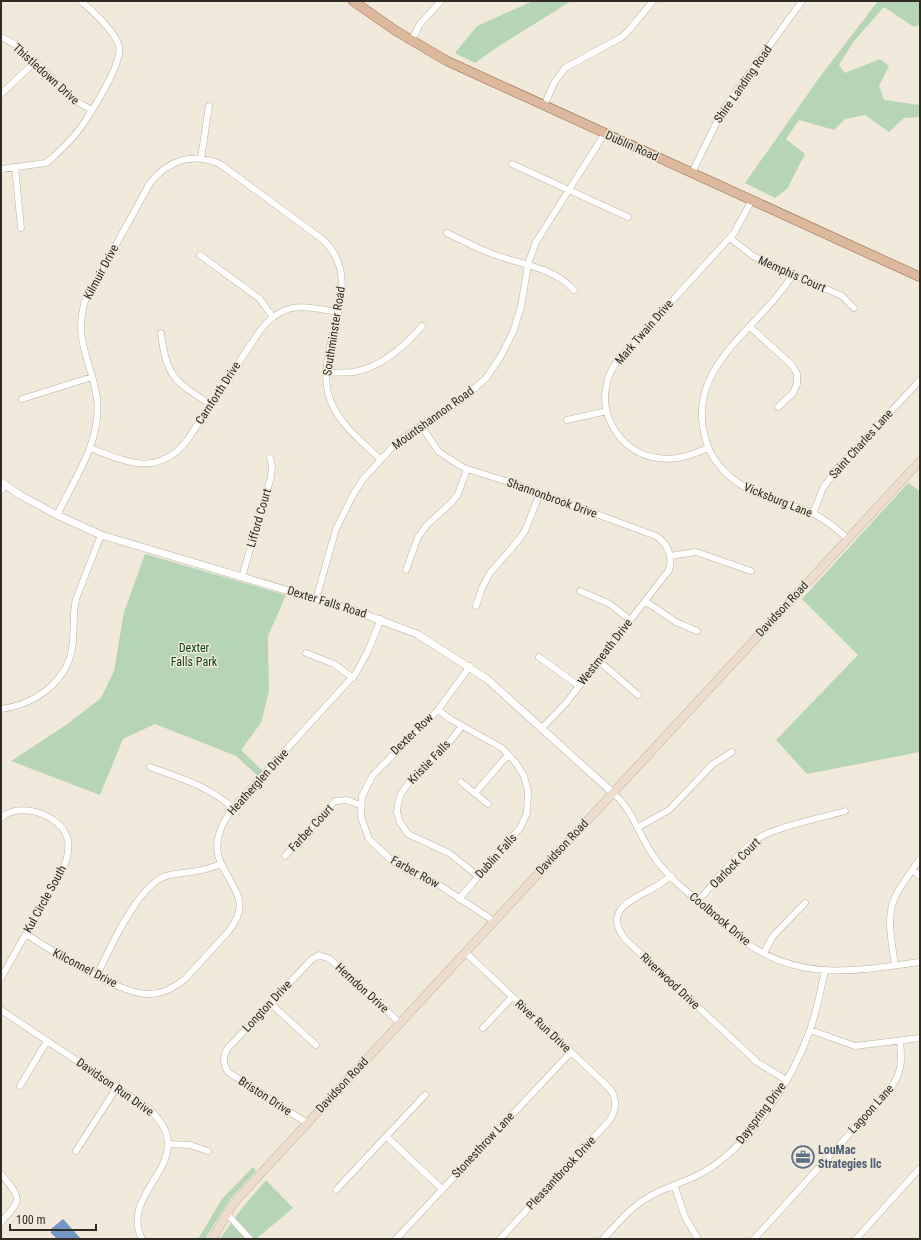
<svg xmlns="http://www.w3.org/2000/svg" width="921" height="1240" font-family="'Roboto Condensed',sans-serif">
<style>
.green{fill:#b6d5b7}
.water{fill:#7595c4}
.lines{fill:none;stroke-linecap:round;stroke-linejoin:round}
.minor-casing{stroke:#bab3a4;stroke-width:7}
.tertiary-casing{stroke:#bab3a4;stroke-width:8}
.secondary-casing{stroke:#bab3a4;stroke-width:9}
.primary-casing{stroke:#906848;stroke-width:10}
.minor{stroke:#fff;stroke-width:6}
.tertiary{stroke:#fff;stroke-width:7}
.secondary{stroke:#eedcce;stroke-width:8}
.primary{stroke:#dcb89d;stroke-width:9}
.labels{text-anchor:middle;stroke-width:3;stroke-linejoin:round;paint-order:stroke}
.street-label{font-size:12px;fill:#2f2c26;stroke:#f1eada}
.park-label{font-size:12px;fill:#12441b;stroke:#f1eada}
.service-label{font-size:12px;font-weight:bold;fill:#4e5e75;stroke:#f1eada;text-anchor:start}
</style>
<rect width="100%" height="100%" fill="#f1eada"/>
<!-- green -->
<path class="green" d="M533 1H571L493 50 475 63 455 53 477 26Z
M878 1H920V25L914 27 884 7 854 41 839 65 845 73 880 59 889 66 879 86 884 100 920 105V117L904 118 889 132 865 115 845 119 834 130 799 120 786 139 805 154 787 189 775 198 745 183 819 78Z
M908 483 920 491V752L807 774 776 740 858 655 802 599Z
M145 554 286 595 268 636 269 691 261 723 241 750 263 771 258 776 236 756 155 724 123 739 100 795 11 761 66 725 101 698 114 671 124 612Z
M253 1167 256 1171 231 1198 205 1239H198L222 1199Z
M266 1180 293 1208 256 1239H220L239 1212Z"/>
<!-- water -->
<path class="water" d="M63 1219 64 1220 81 1239H57L51 1233V1229Z"/>
<g class="lines">
<!-- minor casing -->
<g class="minor-casing">
<path id="minor" d="M1 37 20 47 74 100 92 110
M411 41 420 24 441 1
M1 94 35 62
M544 106 554 83 565 68 622 37 629 30 653 1
M201 158 209 106
M512 164 628 217
M15 167 21 228
M1 169 46 163 50 160C62 149 75 137 84 123 93 109 123 62 119 46 115 31 93 12 81 1
M692 173 722 111 802 1
M447 233C463 241 479 249 495 255 523 265 553 267 574 290
M730 238 753 256 842 296 854 308
M200 255 260 299 272 316
M793 274C761 328 685 365 705 437 710 458 725 475 743 486 765 499 793 504 816 515 828 521 838 530 848 539
M750 327 792 365 797 374V384L793 393 778 407
M161 333C166 376 175 382 210 404
M326 373C336 372 345 373 354 372 381 367 405 346 422 326
M22 399 92 377
M567 420 607 411
M421 426 439 452 464 468 515 484 656 536C668 544 673 556 669 570L566 703 542 728
M90 448C127 462 156 477 186 442L259 332C283 300 303 306 338 312
M708 448C692 455 676 461 658 458 625 455 600 420 606 388 607 378 612 368 618 360L734 233 752 200
M1 491 5 485
M813 514 823 488 833 474 920 380
M57 515C74 480 102 440 97 399 92 361 73 342 85 301L150 183C168 160 193 152 220 164L322 239C369 281 316 342 328 393 335 421 360 440 380 459
M670 556 696 552 751 571
M406 570 418 537 427 525 452 502 458 494 467 469
M242 577 271 477 272 465 270 458
M580 591 610 604 630 620
M316 599 336 529 354 493 364 478 398 441 463 399 487 377 502 354 513 332 521 307 528 264 536 242 605 133
M645 601 676 622 697 631
M476 606 482 588 490 573 517 542 525 531 540 493
M306 653 334 664 353 678
M539 657 579 686
M599 661 638 695
M470 666 438 710 373 775 362 796 361 817 369 839 391 860 408 871 436 883 494 921
M1 709C33 705 66 683 72 649 75 632 72 615 76 599L101 535
M438 710 450 719 502 748 516 763 524 776 528 791 527 813 520 828 459 899
M462 726 452 739 410 781 401 794 398 803 397 812 400 822 408 834 449 853 478 876
M150 767C182 779 207 785 233 808
M461 782 488 804
M475 793 508 755
M613 793C634 810 640 840 657 861 671 880 692 896 710 911 724 924 738 938 754 948 808 981 861 970 920 962
M1 818C19 801 59 814 67 837 70 846 68 855 65 864L1 978
M637 828 669 810 713 764 732 752
M285 856 335 801 347 800 360 805
M913 871 920 876
M671 876C665 880 659 885 653 888 631 900 602 911 626 940L757 1062 786 1080
M698 901C715 882 737 853 757 839 775 827 822 818 845 811
M26 934C52 951 120 995 149 994 162 994 175 987 185 979L228 932C251 903 235 892 222 865 211 845 221 824 233 808L356 673 368 651 381 619
M465 952 606 1085C617 1095 618 1108 609 1121L500 1239
M764 953 773 936 805 903
M895 965C892 943 885 916 896 895 903 882 912 871 920 859
M97 975C110 948 138 885 166 876 176 873 187 873 197 871 205 870 213 867 221 864
M270 1003 316 1045
M1 1010 149 1109C205 1160 117 1190 142 1239
M483 1028 512 997
M810 1030 855 1046 920 1038
M20 1086 47 1041
M307 1123 228 1072C223 1063 222 1057 228 1048L311 960 319 955 330 959 400 1023
M387 1137 442 1189
M169 1144 190 1145 208 1151
M76 1151 117 1087
M1 1174C21 1199 23 1198 1 1222
M675 1187 685 1217 698 1239
M336 1190 425 1095
M227 1214 250 1239
M396 1239 571 1052
M603 1239C617 1224 630 1208 647 1198 666 1186 688 1182 707 1170 752 1142 793 1079 810 1030 817 1011 820 991 825 971
M754 1239 891 1088C902 1072 902 1060 900 1041
M856 1239 920 1168"/>
</g>
<!-- tertiary casing -->
<g class="tertiary-casing">
<path id="tertiary" d="M1 482 20 495 57 515 101 535 353 610 417 634 487 679 613 793"/>
</g>
<!-- secondary casing -->
<g class="secondary-casing">
<path id="secondary" d="M212 1239 232 1206 241 1195 920 461"/>
</g>
<!-- primary casing -->
<g class="primary-casing">
<path id="primary" d="M353 1 396 31 447 61 920 277"/>
</g>
<!-- minor -->
<use href="#minor" class="minor"/>
<!-- tertiary -->
<use href="#tertiary" class="tertiary"/>
<!-- secondary -->
<use href="#secondary" class="secondary"/>
<!-- primary -->
<use href="#primary" class="primary"/>
</g>
<!-- icons -->
<defs>
<g id="office-ring" transform="scale(1.15)"><circle r="9.5" fill="#f1eada" stroke="#5c6f8a" stroke-width="1.5"/><path d="M-6-3h4V-5.5h4V-3h4V5H-6ZM-1-4.5V-3h2v-1.5ZM-6 0V1H6V0Z" fill="#5c6f8a"/></g>
</defs>
<g fill-rule="evenodd">
<use href="#office-ring" x="803" y="1157"/>
</g>
<g class="labels">
<!-- street labels -->
<g class="street-label">
<text transform="translate(46 74) rotate(42)" y="4">Thistledown Drive</text>
<text transform="translate(743 84) rotate(-55)" y="4">Shire Landing Road</text>
<text transform="translate(632 146) rotate(24)" y="4">Dublin Road</text>
<text transform="translate(101 272) rotate(-62)" y="4">Kilmuir Drive</text>
<text transform="translate(792 274) rotate(24)" y="4">Memphis Court</text>
<text transform="translate(334 331) rotate(-81)" y="4">Southminster Road</text>
<text transform="translate(644 332) rotate(-49)" y="4">Mark Twain Drive</text>
<text transform="translate(218 393) rotate(-57)" y="4">Carnforth Drive</text>
<text transform="translate(433 418) rotate(-36)" y="4">Mountshannon Road</text>
<text transform="translate(861 444) rotate(-48)" y="4">Saint Charles Lane</text>
<text transform="translate(552 498) rotate(20)" y="4">Shannonbrook Drive</text>
<text transform="translate(778 500) rotate(22)" y="4">Vicksburg Lane</text>
<text transform="translate(259 518) rotate(-74)" y="4">Lifford Court</text>
<text transform="translate(327 602) rotate(17)" y="4">Dexter Falls Road</text>
<text transform="translate(782 609) rotate(-47)" y="4">Davidson Road</text>
<text transform="translate(605 652) rotate(-52)" y="4">Westmeath Drive</text>
<text transform="translate(412 734) rotate(-44)" y="4">Dexter Row</text>
<text transform="translate(429 762) rotate(-46)" y="4">Kristie Falls</text>
<text transform="translate(258 782) rotate(-48)" y="4">Heatherglen Drive</text>
<text transform="translate(311 828) rotate(-47)" y="4">Farber Court</text>
<text transform="translate(562 847) rotate(-47)" y="4">Davidson Road</text>
<text transform="translate(496 856) rotate(-48)" y="4">Dublin Falls</text>
<text transform="translate(735 863) rotate(-45)" y="4">Oarlock Court</text>
<text transform="translate(415 872) rotate(29)" y="4">Farber Row</text>
<text transform="translate(45 899) rotate(-61)" y="4">Kul Circle South</text>
<text transform="translate(720 919) rotate(40)" y="4">Coolbrook Drive</text>
<text transform="translate(85 968) rotate(27)" y="4">Kilconnel Drive</text>
<text transform="translate(670 981) rotate(43)" y="4">Riverwood Drive</text>
<text transform="translate(362 988) rotate(42)" y="4">Herndon Drive</text>
<text transform="translate(267 1006) rotate(-47)" y="4">Longton Drive</text>
<text transform="translate(543 1026) rotate(43)" y="4">River Run Drive</text>
<text transform="translate(342 1085) rotate(-47)" y="4">Davidson Road</text>
<text transform="translate(115 1087) rotate(35)" y="4">Davidson Run Drive</text>
<text transform="translate(265 1096) rotate(33)" y="4">Briston Drive</text>
<text transform="translate(871 1109) rotate(-48)" y="4">Lagoon Lane</text>
<text transform="translate(761 1113) rotate(-53)" y="4">Dayspring Drive</text>
<text transform="translate(483 1145) rotate(-47)" y="4">Stonesthrow Lane</text>
<text transform="translate(561 1173) rotate(-47)" y="4">Pleasantbrook Drive</text>
</g>
<!-- park labels -->
<g class="park-label">
<text x="194" y="652">Dexter<tspan x="194" dy="14">Falls Park</tspan></text>
</g>
<!-- service labels -->
<g class="service-label">
<text x="818" y="1154">LouMac<tspan x="818" dy="14">Strategies llc</tspan></text>
</g>
</g>
<!-- border -->
<rect width="921" height="1240" fill="none" stroke="#2f2c26" stroke-width="4"/>
<!-- scale -->
<path d="M10 1224v6h86v-6" fill="none" stroke="#2f2c26" stroke-width="2"/>
<text x="16" y="1224" font-size="12" fill="#2f2c26" stroke="#f1eada" stroke-width="3" paint-order="stroke">100 m</text>
</svg>
